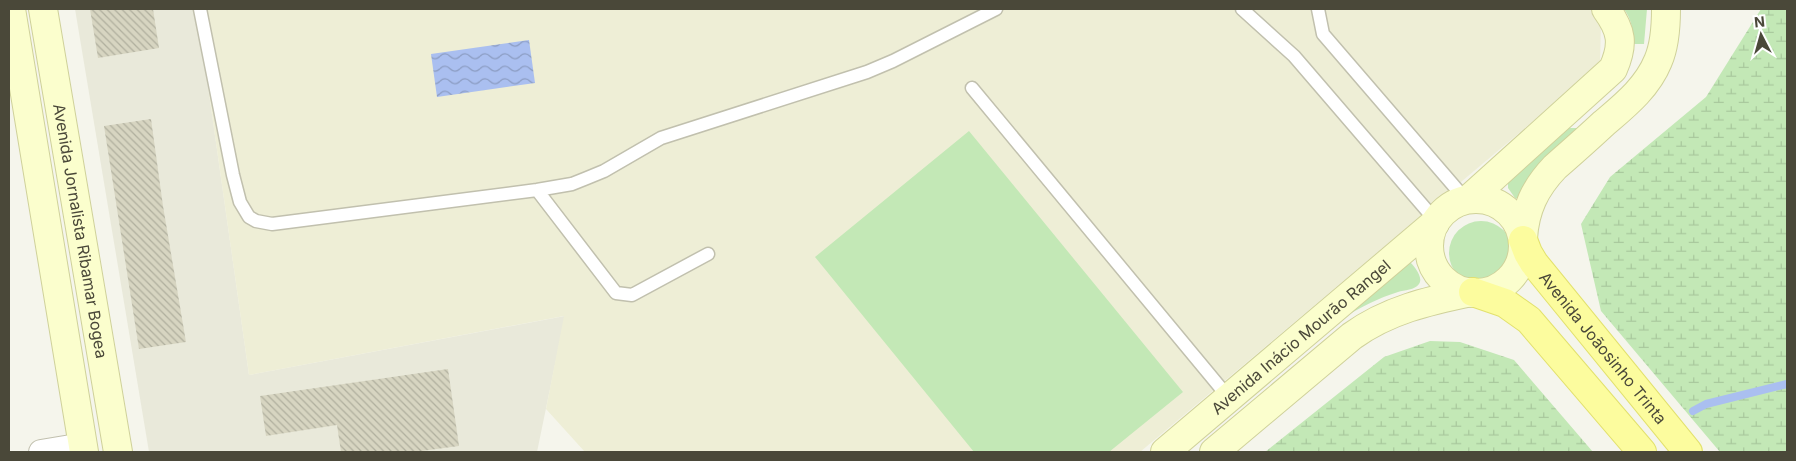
<svg xmlns="http://www.w3.org/2000/svg" width="1796" height="461" font-family="Inter,sans-serif">
<style>
.residential{fill:#e9e9da}
.education{fill:#eeeed6}
.green{fill:#c3e8b6}
.wetland{fill:url(#wetland-marsh)}
.water{fill:url(#water-waves)}
.lines{fill:none;stroke-linecap:round;stroke-linejoin:round}
.stream{stroke:#aabff0;stroke-width:8}
.building{fill:url(#building-back-hatch)}
.lane-casing{stroke:#c1c0ae;stroke-width:15}
.street-casing{stroke:#c1c0ae;stroke-width:26}
.secondary-casing{stroke:#cfd19a;stroke-width:30}
.primary-casing{stroke:#e2e16d;stroke-width:30}
.lane{stroke:#fff;stroke-width:12}
.street{stroke:#fff;stroke-width:24}
.secondary{stroke:#fbfecd;stroke-width:28}
.primary{stroke:#fcfc9e;stroke-width:28}
.labels{text-anchor:middle;stroke-width:4;stroke-linejoin:round;paint-order:stroke}
.street-label{font-size:16px;fill:#4a4839;stroke:#fff}
</style>
<defs>
<pattern id="wetland-marsh" width="20" height="14" patternUnits="userSpaceOnUse" patternTransform="scale(1.25)"><rect width="20" height="14" fill="#c3e8b6"/><path d="M1 5h8M5 5V1M11 12h8M15 12V8" fill="none" stroke="#a9c89d"/></pattern>
<pattern id="water-waves" width="16" height="10" patternUnits="userSpaceOnUse" patternTransform="scale(1.25)"><rect width="16" height="10" fill="#aabff0"/><path d="M0 5q4-4 8 0t8 0" fill="none" stroke="#8c9dc3"/></pattern>
<pattern id="building-back-hatch" width="6" height="6" patternUnits="userSpaceOnUse" patternTransform="scale(1.25)"><rect width="6" height="6" fill="#d7d5c1"/><path d="M-1 5l2 2M0 0l6 6M5-1l2 2" fill="none" stroke="#b0af9e"/></pattern>
</defs>
<rect width="100%" height="100%" fill="#f5f5ec"/>
<!-- residential -->
<path class="residential" d="M75 9H197L249 375 565 316 537 452H149Z"/>
<!-- education -->
<path class="education" d="M197 9H1591L1601 22 1600 65 1140 452H585L546 409 564 316 249 375Z"/>
<!-- green -->
<path class="green" d="M1624 9H1647L1644 44H1634C1633 31 1632 20 1624 9Z
M1567 128H1577L1543 163 1520 199 1515 198 1508 188V179Z
M969 131 1183 392 1109 452H974L815 257Z
M1449 253a32 32 0 1 1 64 0a32 32 0 1 1-64 0Z
M1409 261C1413 265 1424 277 1419 284 1415 290 1404 290 1398 292 1378 298 1362 307 1344 317Z"/>
<!-- wetland -->
<path class="wetland" d="M1761 9H1787V452H1720L1601 311 1581 224 1610 177 1706 97Z
M1430 341 1460 342 1514 360 1593 452H1265L1384 357Z"/>
<!-- water -->
<path class="water" d="M529 40 535 83 437 97 431 54Z"/>
<g class="lines">
<!-- stream -->
<path class="stream" d="M1693 411 1706 404 1787 384"/>
</g>
<!-- building -->
<path class="building" d="M90 9H153L159 48 98 58Z
M151 119 163 206 186 342 139 349 104 126Z
M448 369 459 446 414 452H341L337 425 266 436 260 396Z"/>
<g class="lines">
<!-- lane casing -->
<g class="lane-casing">
<path id="lane" d="M200 9 233 175 240 202 249 217 256 221 272 224 537 190 572 184 587 178 604 171 661 138 867 72 893 61 996 9
M1242 9 1294 56 1436 221
M1318 9 1323 34 1466 200
M972 88 1229 398
M537 190 616 293 632 295 708 254"/>
</g>
<!-- street casing -->
<g class="street-casing">
<path id="street" d="M41 452 83 445"/>
</g>
<!-- secondary casing -->
<g class="secondary-casing">
<g id="secondary">
<path d="M11 9 84 452"/>
<path id="s1" d="M43 9 118 452"/>
<path d="M1469 199 1613 69C1624 44 1622 31 1606 9"/>
<circle cx="1476" cy="246" r="47"/>
<path d="M1523 238C1525 209 1535 188 1555 167 1571 153 1587 139 1603 124 1624 106 1647 88 1658 61 1665 45 1666 27 1666 9"/>
<path id="s2" d="M1165 452 1435 223"/>
<path d="M1214 452 1352 336C1388 310 1428 301 1471 292"/>
</g>
</g>
<!-- primary casing -->
<g class="primary-casing">
<g id="primary">
<path id="s3" d="M1523 240 1528 253 1534 263 1688 452"/>
<path d="M1473 292 1505 303 1529 320 1642 452"/>
</g>
</g>
<!-- lane -->
<use href="#lane" class="lane"/>
<!-- street -->
<use href="#street" class="street"/>
<!-- secondary -->
<use href="#secondary" class="secondary"/>
<!-- primary -->
<use href="#primary" class="primary"/>
</g>
<g class="labels">
<!-- street labels -->
<g class="street-label">
<text dy="6" stroke="none"><textPath href="#s1" startOffset="225">Avenida Jornalista Ribamar Bogea</textPath></text>
<text dy="6" stroke="none"><textPath href="#s2" startOffset="178">Avenida Inácio Mourão Rangel</textPath></text>
<text dy="6" stroke="none"><textPath href="#s3" startOffset="135">Avenida Joãosinho Trinta</textPath></text>
</g>
</g>
<!-- border -->
<rect width="1796" height="461" fill="none" stroke="#4a4839" stroke-width="20"/>
<!-- north arrow -->
<g transform="translate(1761 35) rotate(354)" stroke="#ffffff" stroke-width="4" paint-order="stroke">
<path d="M0-4L9 19L0 12L-9 19Z" fill="#4a4839"/>
<text y="-8" font-size="14" font-weight="bold" text-anchor="middle" fill="#4a4839">N</text>
</g>
</svg>
